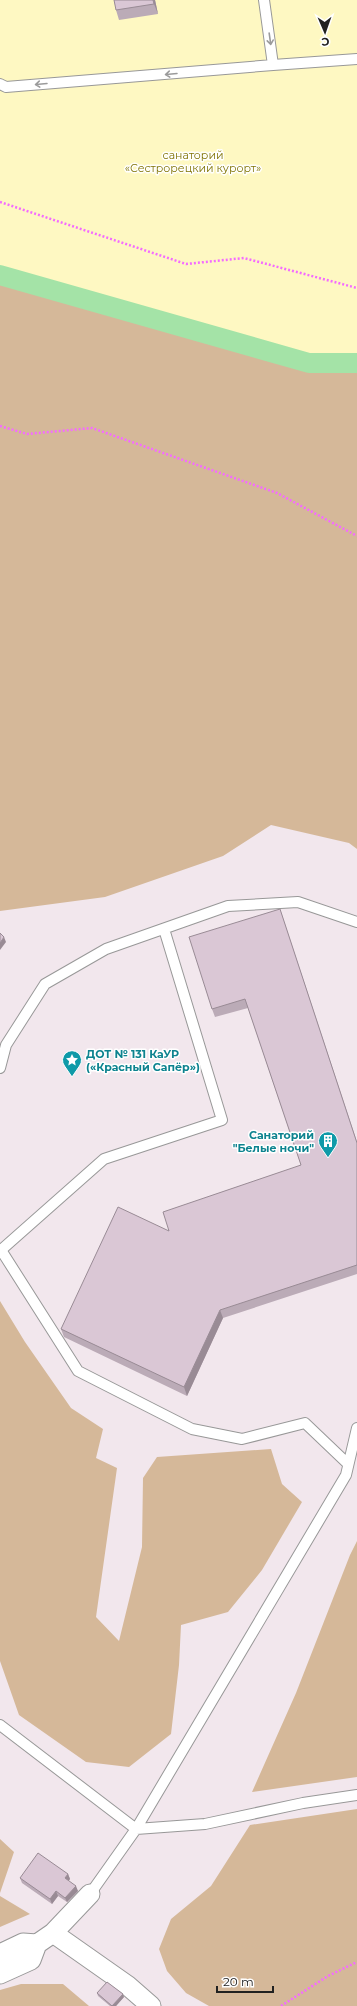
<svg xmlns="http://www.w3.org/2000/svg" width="357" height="2006" font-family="Montserrat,sans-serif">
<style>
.forest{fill:#d5b899}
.park{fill:#fef8c2}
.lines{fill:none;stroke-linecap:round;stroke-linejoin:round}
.canal{stroke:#a4e3a7;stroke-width:20}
.service-casing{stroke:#989898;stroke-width:12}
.minor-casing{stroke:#989898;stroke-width:21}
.path{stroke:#f46bff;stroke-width:2.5;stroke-dasharray:2 2;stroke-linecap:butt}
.service{stroke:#fff;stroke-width:10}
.minor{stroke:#fff;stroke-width:19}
.wall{fill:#bbabb7}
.shaded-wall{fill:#998b95}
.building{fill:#dac7d5;stroke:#998b95}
.oneway{stroke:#9b9b9b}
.labels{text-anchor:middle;stroke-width:3;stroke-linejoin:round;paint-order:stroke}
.park-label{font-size:11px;fill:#807404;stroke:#fff}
.culture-label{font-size:11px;font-weight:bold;fill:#0d838f;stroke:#fff;text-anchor:start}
</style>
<rect width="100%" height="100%" fill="#f2e7ed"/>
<!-- forest -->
<path class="forest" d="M357 66V849L349 843 271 825 223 856 105 897 0 911V91Z
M0 1301 25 1342 71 1408 103 1429 96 1458 117 1468 96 1617 119 1641 142 1547 143 1478 157 1457 271 1449 282 1484 302 1502 262 1570 228 1612 181 1625 179 1665 171 1734 129 1767 86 1762 19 1715 0 1661Z
M357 1541V1777L252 1792 296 1693 350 1555Z
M357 1809V2006H209L186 1993 167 1971 159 1949 171 1919 211 1886 250 1825Z
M0 1839 14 1852 0 1893Z
M0 1896 30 1914 0 1927Z
M21 1984H63L89 2006H0V1990Z"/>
<!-- park -->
<path class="park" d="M0 0H357V363H309L0 275Z"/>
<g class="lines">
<!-- canal -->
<path class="canal" d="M0 275 309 363H357"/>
<!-- service casing -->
<g class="service-casing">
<path id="service" d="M273 65 357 59
M0 84 6 87 273 65 264 0
M0 1068 6 1045 45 984 106 949 228 906 298 902 357 922
M1 1250 78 1371 192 1429 242 1439 305 1423 348 1464
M0 1251 104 1159 222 1120 164 929
M0 1725 136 1829 205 1824 303 1803 357 1795
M90 1894 136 1829 346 1475 357 1428"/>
</g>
<!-- minor casing -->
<g class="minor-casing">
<path id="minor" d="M53 1933 127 1985 151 2006
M0 1954 23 1943 37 1944
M0 1974 31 1960 37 1944 53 1933 90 1894"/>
</g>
<!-- path -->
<path class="path" d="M0 202 186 264 244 258 357 288
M0 426 27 434 92 428 277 493 357 536
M281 2006 328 1976 357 1962"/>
<!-- service -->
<use href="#service" class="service"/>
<!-- minor -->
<use href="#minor" class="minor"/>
</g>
<!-- wall -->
<path class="wall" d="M114 0H155L158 14 119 20 116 10Z
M280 909 357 1142V1274L223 1318 187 1396 64 1337 61 1329 169 1231 301 1165 248 1008 215 1017 212 1009Z
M68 1874 70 1879 68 1881 78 1891 67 1902 58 1896 52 1904 22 1883 20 1878Z
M97 1993 124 1997 116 2006H110L98 1996Z"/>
<!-- shaded-wall -->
<path class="shaded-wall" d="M153 0H155L158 14 154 4Z
M4 937 6 942 0 950V943Z
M220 1310 223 1318 187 1396 184 1387Z
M68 1874 70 1879 67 1883 65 1878Z
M76 1886 78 1891 67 1902 65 1898Z
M56 1891 58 1896 52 1904 50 1899Z
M123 1994 124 1997 116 2006H112Z"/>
<!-- building -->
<path class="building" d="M114 0H153L154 4 116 10Z
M280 909 357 1143V1265L220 1310 184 1387 61 1329 118 1207 169 1231 163 1212 301 1165 245 999 212 1009 189 937Z
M0 933 4 937 0 943Z
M38 1853 68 1874 65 1878 76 1886 65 1898 56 1891 50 1899 20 1878Z
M107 1982 123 1994 112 2006 97 1993Z"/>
<!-- one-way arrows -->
<defs><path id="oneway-shaft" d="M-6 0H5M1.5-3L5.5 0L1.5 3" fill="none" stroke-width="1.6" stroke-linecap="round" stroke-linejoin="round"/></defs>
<g class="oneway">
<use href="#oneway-shaft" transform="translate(270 39) rotate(82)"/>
<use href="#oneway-shaft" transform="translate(171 74) rotate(175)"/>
<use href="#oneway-shaft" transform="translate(41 84) rotate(175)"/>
</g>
<!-- icons -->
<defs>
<g id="sight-pin" transform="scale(1)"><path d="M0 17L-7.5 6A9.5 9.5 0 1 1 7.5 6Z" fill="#0f9aa8" stroke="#fff"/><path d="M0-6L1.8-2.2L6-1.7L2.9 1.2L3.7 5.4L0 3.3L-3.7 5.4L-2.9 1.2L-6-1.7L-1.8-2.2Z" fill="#fff"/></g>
<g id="building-pin" transform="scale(1)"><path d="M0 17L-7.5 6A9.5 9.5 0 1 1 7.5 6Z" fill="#0f9aa8" stroke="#fff"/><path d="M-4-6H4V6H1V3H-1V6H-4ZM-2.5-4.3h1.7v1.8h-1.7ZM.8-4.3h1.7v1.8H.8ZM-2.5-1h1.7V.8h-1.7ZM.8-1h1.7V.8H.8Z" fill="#fff"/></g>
</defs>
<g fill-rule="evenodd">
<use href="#sight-pin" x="72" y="1060"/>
<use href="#building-pin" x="328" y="1141"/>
</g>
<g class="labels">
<!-- park labels -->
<g class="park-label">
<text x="193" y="159">санаторий<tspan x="193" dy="13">«Сестрорецкий курорт»</tspan></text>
</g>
<!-- culture labels -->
<g class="culture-label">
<text x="86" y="1058">ДОТ № 131 КаУР<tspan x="86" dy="13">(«Красный Сапёр»)</tspan></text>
<text x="314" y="1139" text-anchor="end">Санаторий<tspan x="314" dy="13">"Белые ночи"</tspan></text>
</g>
</g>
<!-- north arrow -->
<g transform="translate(325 32) rotate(178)" stroke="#ffffff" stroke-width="3" paint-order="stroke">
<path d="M0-3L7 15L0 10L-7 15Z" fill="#212121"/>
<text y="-6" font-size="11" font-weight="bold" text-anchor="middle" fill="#212121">С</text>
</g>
<!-- scale -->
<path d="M217 1986v6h56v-6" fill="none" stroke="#212121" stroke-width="2"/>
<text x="223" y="1986" font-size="12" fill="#212121" stroke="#ffffff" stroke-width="3" paint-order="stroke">20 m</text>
</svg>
